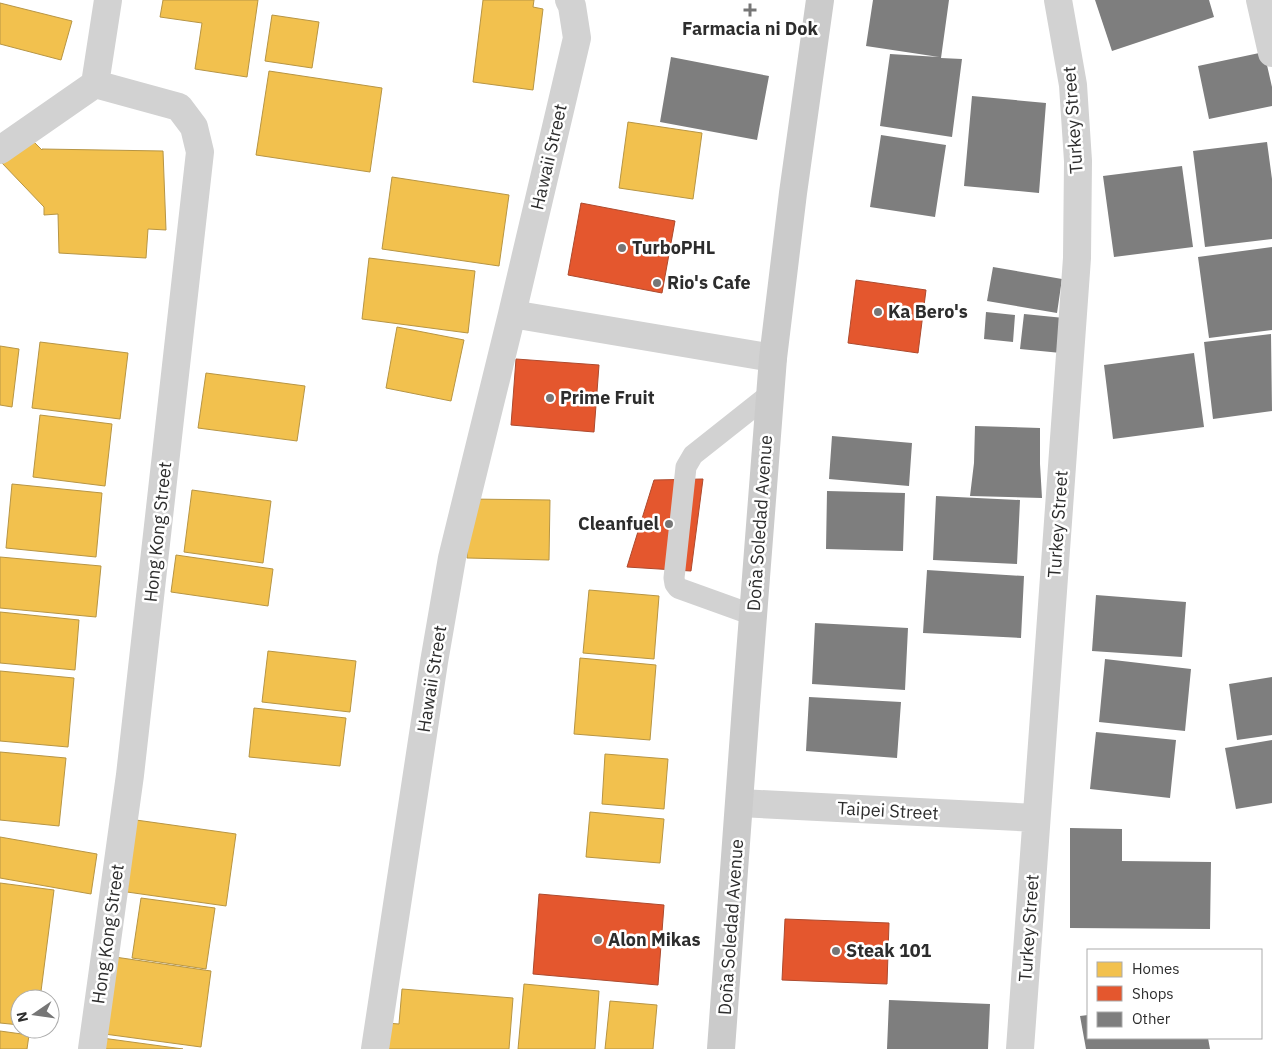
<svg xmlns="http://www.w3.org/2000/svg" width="1272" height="1049" font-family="'IBM Plex Sans',sans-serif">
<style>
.homes{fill:#f2c14e;stroke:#b79544}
.shops{fill:#e4572e;stroke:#ad4a2e}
.building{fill:#7e7e7e}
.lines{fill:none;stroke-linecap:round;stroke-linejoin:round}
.lane{stroke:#d2d2d2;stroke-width:21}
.street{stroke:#d2d2d2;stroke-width:28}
.secondary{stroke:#cbcbcb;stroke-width:28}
.poi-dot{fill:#767676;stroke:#fff;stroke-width:2}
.labels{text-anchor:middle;stroke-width:5;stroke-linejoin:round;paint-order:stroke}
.poi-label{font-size:18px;font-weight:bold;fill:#2d2d2d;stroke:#fff;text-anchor:start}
.street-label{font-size:18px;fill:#2d2d2d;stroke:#fff}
</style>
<rect width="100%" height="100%" fill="#fff"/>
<!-- homes -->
<path class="homes" d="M163 0H258L247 77 195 69 202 23 160 17Z
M483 0H534L533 7 543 9 533 90 473 82Z
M0 3 72 21 61 60 0 44Z
M272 15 319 22 312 68 265 61Z
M269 71 382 88 370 172 256 155Z
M628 122 702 133 693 199 619 188Z
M29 137 42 150V149L163 151 166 230 148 229 146 258 59 253 58 214 44 215V207L2 163Z
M392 177 509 195 499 266 382 249Z
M369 258 475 271 468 333 362 319Z
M397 327 464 340 451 401 386 388Z
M40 342 128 353 120 419 32 408Z
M0 346 19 349 12 407 0 405Z
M206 373 305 386 297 441 198 428Z
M40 415 112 424 105 486 33 477Z
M12 484 102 493 96 557 6 548Z
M192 490 271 501 263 563 184 552Z
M468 499 550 500 549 560 467 558Z
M176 555 273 569 268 606 171 592Z
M0 557 101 566 96 617 0 608Z
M589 590 659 596 654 659 583 653Z
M0 612 79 620 75 670 0 663Z
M268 651 356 661 350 712 262 702Z
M580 658 656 665 650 740 574 734Z
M0 671 74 678 68 747 0 741Z
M254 708 346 718 340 766 249 757Z
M0 752 66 758 59 826 0 820Z
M605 754 668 759 664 809 602 804Z
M590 812 664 819 660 863 586 857Z
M136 820 236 834 226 906 127 892Z
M0 837 97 854 91 894 0 878Z
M0 883 54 890 40 999H20V1025L0 1023Z
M141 898 215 908 206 969 132 958Z
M108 956 211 971 201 1047 97 1033Z
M524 984 599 991 595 1049H518Z
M402 989 513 998 509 1049H383L386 1023 399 1024Z
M610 1001 657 1005 653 1049H605Z
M0 1031 29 1035 27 1049H0Z
M102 1038 183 1049H101Z"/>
<!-- shops -->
<path class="shops" d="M581 203 675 221 662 293 568 275Z
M856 280 926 290 918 353 848 343Z
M516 359 599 365 594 432 511 425Z
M703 479 691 571 627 567 654 480Z
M539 894 664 905 658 985 533 974Z
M785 919 889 923 887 984 782 980Z"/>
<!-- building -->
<path class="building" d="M873 0H949L941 58 962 59 952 137 880 126 890 54 939 57 866 46Z
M1095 0H1209L1214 17 1112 51Z
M1264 52 1272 87V106L1209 119 1198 66Z
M671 57 769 76 757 140 660 122Z
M972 96 1046 103 1039 193 964 186Z
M881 135 946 145 935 217 870 207Z
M1267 142 1272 179V239L1205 247 1193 151Z
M1182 166 1193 247 1114 257 1103 176Z
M1272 247V330L1209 338 1198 257Z
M993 267 1062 279 1057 313 987 301Z
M986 312 1015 315 1013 342 984 339Z
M1024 314 1064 318 1061 353 1020 349Z
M1271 334 1272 411 1213 419 1204 342Z
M1194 353 1204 427 1113 439 1104 365Z
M975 426 1040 428V464L1042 498 970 496 974 463Z
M832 436 912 443 909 486 829 479Z
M827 491 905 493 903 551 826 549Z
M936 496 1020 500 1017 564 933 560Z
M927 570 1024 576 1021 638 923 633Z
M1096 595 1186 602 1182 657 1092 651Z
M815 623 908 628 905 690 812 684Z
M1105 659 1191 669 1185 731 1099 722Z
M1272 677V735L1237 740 1229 684Z
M809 697 901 702 897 758 806 751Z
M1096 732 1176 740 1170 798 1090 789Z
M1272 740V803L1236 809 1225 748Z
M1070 828 1122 829V861L1211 862 1210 929 1070 928Z
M889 1000 990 1004 988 1049H887Z
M1088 1015V1038H1208L1210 1049H1086L1080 1016Z"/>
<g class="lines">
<!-- lane -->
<path class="lane" d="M753 615 678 588 675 584 674 578 686 467 693 455 770 394"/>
<!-- street -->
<path class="street" d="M1260 0 1272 53
M0 150 95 84 108 0
M512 314 773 358
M740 803 1036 818
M92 1049 130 775 200 152 194 127 179 107 95 84
M375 1049 434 662 452 558 512 314 577 38 572 6 569 0
M1020 1049 1077 258 1078 161 1073 85 1058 0"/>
<!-- secondary -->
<path class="secondary" d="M721 1049 746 706 773 358 793 193 820 0"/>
</g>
<!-- markers -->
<g class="poi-dot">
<path d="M747.5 2.5h5v5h5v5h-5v5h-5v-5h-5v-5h5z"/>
<circle cx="622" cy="248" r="5"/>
<circle cx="657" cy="283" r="5"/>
<circle cx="878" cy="312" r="5"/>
<circle cx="550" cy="398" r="5"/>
<circle cx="669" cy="524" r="5"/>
<circle cx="598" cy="940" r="5"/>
<circle cx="836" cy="951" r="5"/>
</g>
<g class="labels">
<!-- poi labels -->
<g class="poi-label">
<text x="750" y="35" text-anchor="middle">Farmacia ni Dok</text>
<text x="632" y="254">TurboPHL</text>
<text x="667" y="289">Rio's Cafe</text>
<text x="888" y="318">Ka Bero's</text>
<text x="560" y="404">Prime Fruit</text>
<text x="659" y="530" text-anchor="end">Cleanfuel</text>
<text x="608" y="946">Alon Mikas</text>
<text x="846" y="957">Steak 101</text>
</g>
<!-- street labels -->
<g class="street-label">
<text transform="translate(1073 120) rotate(-94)" y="6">Turkey Street</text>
<text transform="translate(549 157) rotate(-77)" y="6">Hawaii Street</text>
<text transform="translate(760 523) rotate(-86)" y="6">Doña Soledad Avenue</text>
<text transform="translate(1058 524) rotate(-86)" y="6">Turkey Street</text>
<text transform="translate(158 532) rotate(-84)" y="6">Hong Kong Street</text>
<text transform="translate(432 679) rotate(-81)" y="6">Hawaii Street</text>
<text transform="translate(888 811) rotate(3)" y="6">Taipei Street</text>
<text transform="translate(731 927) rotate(-86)" y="6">Doña Soledad Avenue</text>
<text transform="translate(1029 928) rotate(-86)" y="6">Turkey Street</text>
<text transform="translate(108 934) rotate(-82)" y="6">Hong Kong Street</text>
</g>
</g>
<!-- legend -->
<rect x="1087" y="949" width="175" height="90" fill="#ffffff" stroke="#ababab"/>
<rect x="1097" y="962" width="25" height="15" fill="#f2c14e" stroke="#ababab"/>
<text x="1132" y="974" font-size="15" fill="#2d2d2d">Homes</text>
<rect x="1097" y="986" width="25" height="15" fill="#e4572e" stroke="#ababab"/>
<text x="1132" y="999" font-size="15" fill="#2d2d2d">Shops</text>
<rect x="1097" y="1012" width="25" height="15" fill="#7e7e7e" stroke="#ababab"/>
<text x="1132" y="1024" font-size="15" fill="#2d2d2d">Other</text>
<!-- north arrow -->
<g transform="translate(35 1014) rotate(257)"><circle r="24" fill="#ffffff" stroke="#ababab"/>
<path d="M0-4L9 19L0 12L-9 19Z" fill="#767676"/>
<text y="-8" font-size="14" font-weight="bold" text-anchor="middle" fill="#2d2d2d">N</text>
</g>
</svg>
